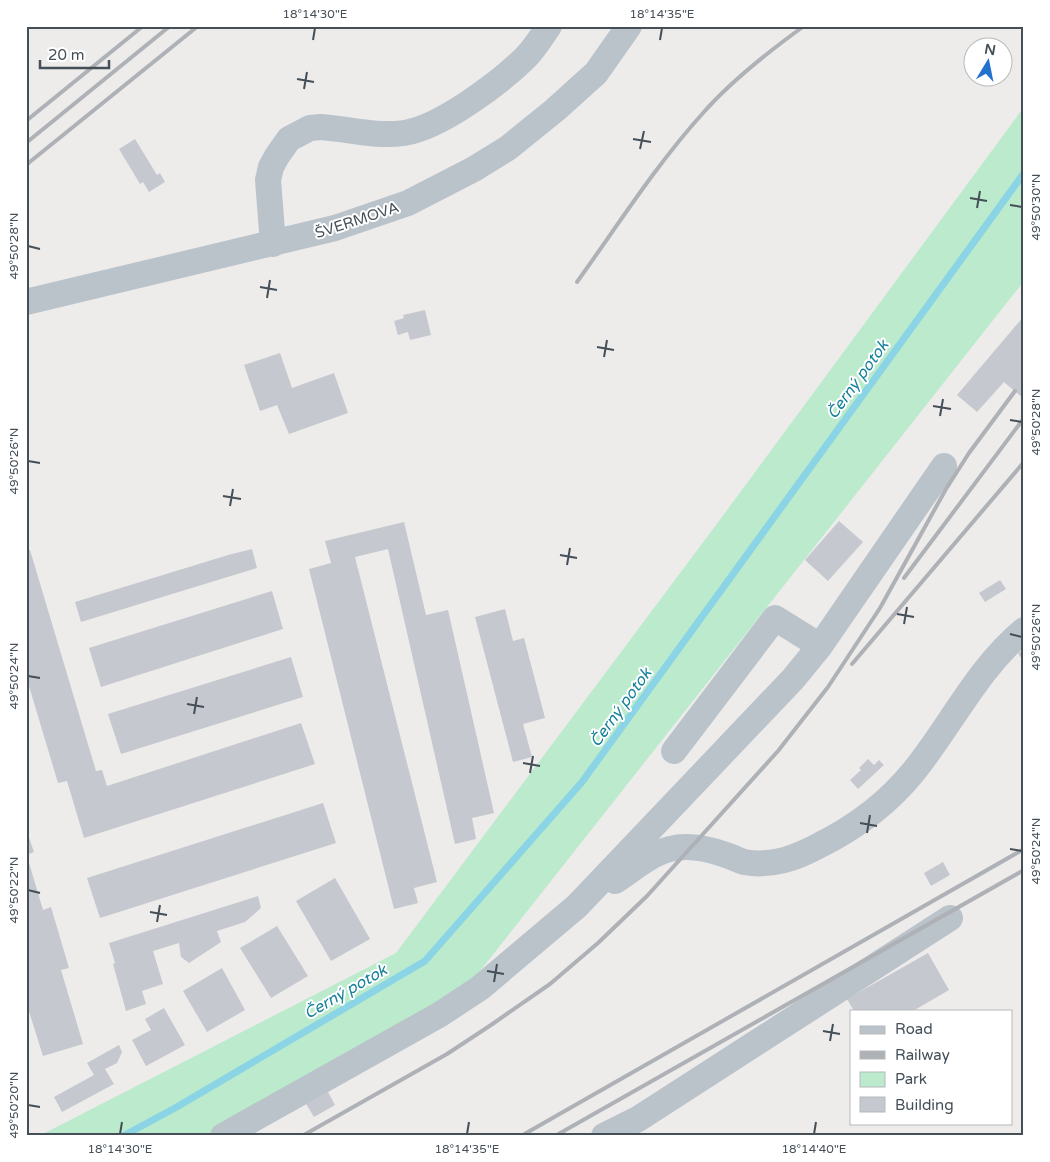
<svg xmlns="http://www.w3.org/2000/svg" width="1050" height="1162" font-family="'Varela Round',sans-serif">
<style>
.green{fill:#bbeacc}
.lines{fill:none;stroke-linecap:round;stroke-linejoin:round}
.stream{stroke:#8ad4e5;stroke-width:7}
.building{fill:#c5c8ce}
.minor{stroke:#bac3ca;stroke-width:26}
.rail{stroke:#aeb1b5;stroke-width:4}
.ticks{fill:none;stroke:#454f57;stroke-width:2}
.labels{text-anchor:middle;stroke-width:4;stroke-linejoin:round;paint-order:stroke}
.street-label{font-size:15px;fill:#454f57;stroke:#fff}
.water-label{font-size:16px;font-style:italic;fill:#15819b;stroke:#fff}
.neatline{fill:none;stroke:#454f57;stroke-width:2}
.ticks-label{font-size:12px;text-anchor:middle;fill:#454f57}
</style>
<rect width="100%" height="100%" fill="#eeebeb"/>
<!-- green -->
<path class="green" d="M1024 107V281L458 999 222 1136H39L396 953 719 521Z"/>
<g class="lines">
<!-- stream -->
<path class="stream" d="M123 1136 175 1108 425 961 582 782 1024 173"/>
</g>
<!-- building -->
<path class="building" d="M135 139 157 175 160 173 165 182 149 192 143 182 140 184 119 149Z
M425 310 431 335 410 340 408 332 398 335 394 321 404 318 403 315Z
M1024 316V399L1004 382 977 412 957 395Z
M280 353 292 388 334 373 348 413 289 434 277 405 260 411 244 365Z
M839 521 863 542 828 581 805 560Z
M404 522 426 615 448 610 494 813 472 818 476 839 455 844 388 549 355 557 437 882 414 888 418 903 394 909 309 569 331 563 325 541Z
M252 549 257 568 81 622 75 602 228 555Z
M30 550 96 771 102 770 107 786 301 723 315 764 84 838 67 781 58 783 26 676V551Z
M1000 580 1006 589 985 602 979 593Z
M272 591 283 629 101 687 89 648Z
M505 609 513 641 524 638 545 718 523 724 532 757 513 762 475 617Z
M1024 650V663L1018 653Z
M291 657 303 697 121 754 108 714Z
M868 759 874 765 879 760 884 765 858 789 850 780 861 770 859 768Z
M323 803 336 843 100 918 87 878Z
M26 829 34 852 26 855Z
M27 856 43 910 51 907 69 968 61 970 83 1044 43 1056 26 1002V980L28 979 26 973Z
M943 862 950 875 931 886 924 873Z
M335 878 370 939 331 961 296 901Z
M258 896 261 908 245 922 217 931 221 942 189 963 181 957 179 943 153 951 163 984 142 991 146 1004 126 1011 113 964 115 963 109 943Z
M277 926 308 976 271 998 240 948Z
M928 953 949 990 913 1011H854L847 999Z
M222 968 245 1010 207 1032 183 991Z
M164 1008 185 1045 146 1066 132 1040 151 1030 145 1019Z
M119 1045 122 1052 117 1063 105 1069 114 1084 62 1112 54 1097 94 1075 87 1063Z
M328 1092 335 1105 314 1117 306 1104Z"/>
<g class="lines">
<!-- minor -->
<path class="minor" d="M273 244 268 180 271 167 277 156 289 139 310 128 321 127C349 129 376 137 404 133 440 128 501 82 526 57 535 48 542 36 549 26
M26 302 335 228 408 203 474 169 508 148 555 110 596 73 629 26
M674 751 775 618 820 646
M615 881C632 870 650 854 670 849 689 844 709 849 726 855 732 857 738 860 744 862 772 867 796 858 820 845 856 827 889 802 914 771 951 725 978 668 1024 630
M223 1136 439 1015 480 988 577 906 793 679 820 646 944 466
M604 1136 638 1119 950 918"/>
<!-- rail -->
<path class="rail" d="M86 27 88 26
M26 121 143 26
M26 143 170 26
M26 165 198 26
M577 282C618 225 656 165 703 113 732 80 768 52 804 26
M904 578 1024 418
M852 664 1024 462
M302 1136 447 1054 491 1025 550 984 598 943 647 896 778 751 828 687 880 608 946 489 969 453 1015 391
M521 1136 1024 849
M555 1136 1024 870"/>
</g>
<!-- ticks -->
<path class="ticks" d="M313 40 315 28M660 40 662 28M297 79 314 82M304 89 307 72M633 139 651 142M640 149 644 131M970 198 987 201M1010 205 1022 207M977 208 980 191M28 246 40 249M260 287 277 290M267 298 270 280M597 347 614 350M604 357 607 340M933 406 951 409M940 416 943 399M1010 420 1022 422M28 461 40 463M223 496 241 499M230 506 233 489M560 555 577 558M567 565 570 548M897 614 914 617M904 624 907 607M1010 634 1022 637M28 676 40 678M187 704 204 707M194 714 197 697M523 763 540 766M530 773 533 756M860 823 877 826M867 833 870 815M1010 849 1022 851M28 890 40 893M150 912 167 915M157 922 160 905M487 971 504 974M494 982 497 964M823 1031 840 1034M830 1041 833 1024M28 1105 40 1107M120 1134 122 1122M467 1134 469 1122M814 1134 816 1122"/>
<g class="labels">
<!-- street labels -->
<g class="street-label">
<text transform="translate(357 220) rotate(-18)" y="5">ŠVERMOVA</text>
</g>
<!-- water labels -->
<g class="water-label">
<text transform="translate(857 379) rotate(-54)" y="6">Černý potok</text>
<text transform="translate(620 707) rotate(-54)" y="6">Černý potok</text>
<text transform="translate(345 991) rotate(-30)" y="6">Černý potok</text>
</g>
</g>
<!-- border -->
<rect width="1050" height="1162" fill="none" stroke="#ffffff" stroke-width="55"/>
<!-- legend -->
<rect x="850" y="1010" width="162" height="115" fill="#ffffff" stroke="#b5b9bc"/>
<rect x="860" y="1026" width="25" height="8" fill="#bac3ca" stroke="#b5b9bc"/>
<text x="895" y="1034" font-size="15" fill="#454f57">Road</text>
<rect x="860" y="1051" width="25" height="8" fill="#aeb1b5" stroke="#b5b9bc"/>
<text x="895" y="1060" font-size="15" fill="#454f57">Railway</text>
<rect x="860" y="1072" width="25" height="15" fill="#bbeacc" stroke="#b5b9bc"/>
<text x="895" y="1084" font-size="15" fill="#454f57">Park</text>
<rect x="860" y="1097" width="25" height="15" fill="#c5c8ce" stroke="#b5b9bc"/>
<text x="895" y="1110" font-size="15" fill="#454f57">Building</text>
<!-- north arrow -->
<g transform="translate(988 62) rotate(10)"><circle r="24" fill="#ffffff" stroke="#b5b9bc"/>
<path d="M0-4L9 19L0 12L-9 19Z" fill="#2472d0"/>
<text y="-8" font-size="14" font-weight="bold" text-anchor="middle" fill="#454f57">N</text>
</g>
<!-- scale -->
<path d="M40 60v8h69v-8" fill="none" stroke="#454f57" stroke-width="2.5"/>
<text x="48" y="60" font-size="15" fill="#454f57" stroke="#ffffff" stroke-width="4" paint-order="stroke">20 m</text>
<rect x="28" y="28" width="994" height="1106" class="neatline"/>
<g class="ticks-label">
<text x="315" y="18">18°14'30"E</text>
<text x="662" y="18">18°14'35"E</text>
<text transform="translate(1036 207) rotate(-90)" y="4">49°50'30"N</text>
<text transform="translate(14 246) rotate(-90)" y="4">49°50'28"N</text>
<text transform="translate(1036 422) rotate(-90)" y="4">49°50'28"N</text>
<text transform="translate(14 461) rotate(-90)" y="4">49°50'26"N</text>
<text transform="translate(1036 637) rotate(-90)" y="4">49°50'26"N</text>
<text transform="translate(14 676) rotate(-90)" y="4">49°50'24"N</text>
<text transform="translate(1036 851) rotate(-90)" y="4">49°50'24"N</text>
<text transform="translate(14 890) rotate(-90)" y="4">49°50'22"N</text>
<text transform="translate(14 1105) rotate(-90)" y="4">49°50'20"N</text>
<text x="120" y="1153">18°14'30"E</text>
<text x="467" y="1153">18°14'35"E</text>
<text x="814" y="1153">18°14'40"E</text>
</g>
</svg>
